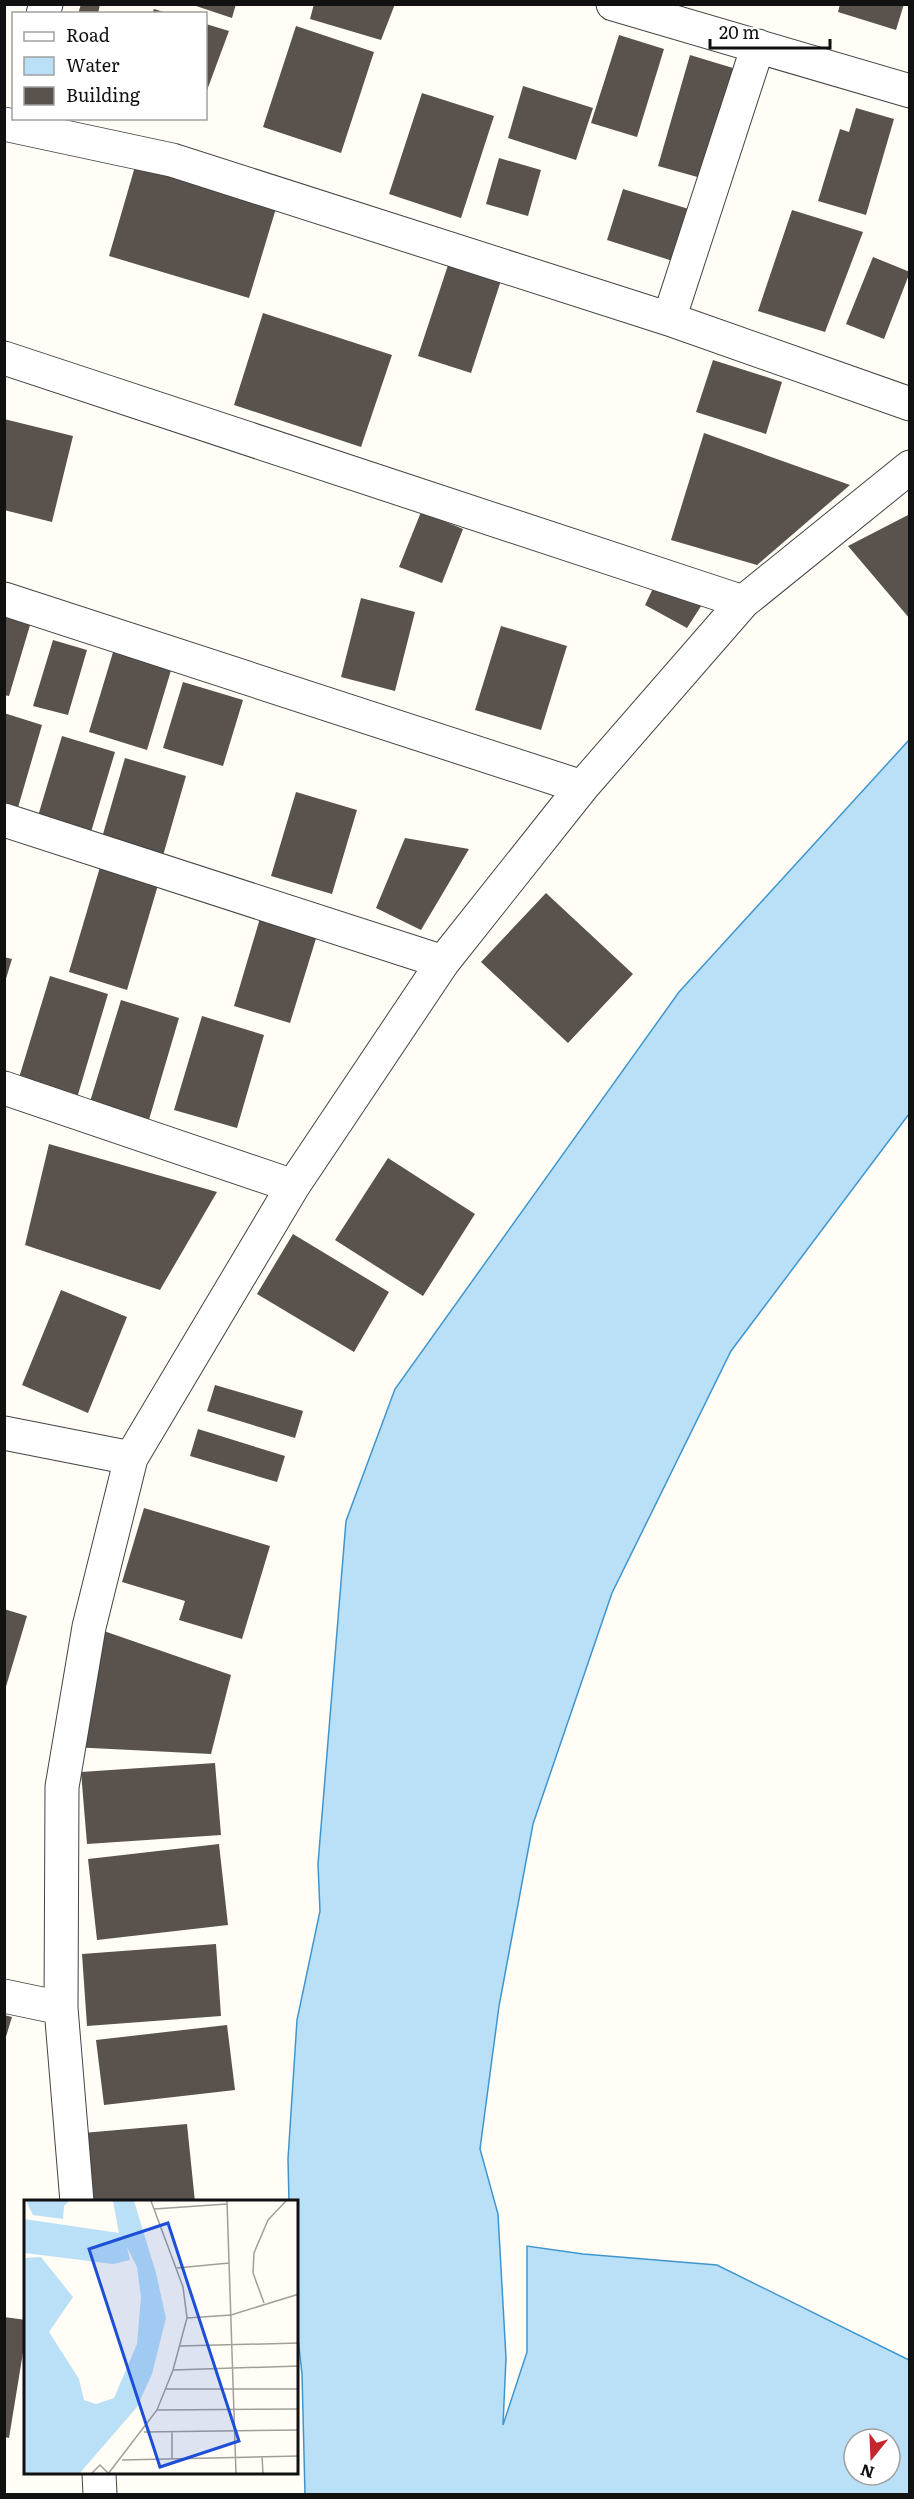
<svg xmlns="http://www.w3.org/2000/svg" width="914" height="2499" font-family="Literata,serif">
<style>
.water{fill:#b9e0f7;stroke:#3f96cf;stroke-width:1.5;fill-rule:evenodd}
.building{fill:#5a524d}
.lines{fill:none;stroke-linecap:round;stroke-linejoin:round}
.minor-casing{stroke:#444;stroke-width:35}
.minor{stroke:#fff;stroke-width:33}
.inset-road{fill:none;stroke:#a09f9a;stroke-width:1.5}
.view{fill:#1d4ed8;fill-opacity:0.15;stroke:#1d4ed8;stroke-width:3}
.inset-edge{fill:none;stroke:#111;stroke-width:3}
</style>
<rect width="100%" height="100%" fill="#fffdf5"/>
<!-- water -->
<path class="water" d="M909 740V1114L731 1351 612 1593 533 1824 499 2006 480 2149 498 2214 506 2358 503 2425 527 2352V2246L583 2254 717 2265 909 2360V2494H305L302 2374 297 2329V2202H289L288 2159 297 2020 320 1911 318 1864 346 1521 395 1389 679 992ZM854 2439H890V2475H854Z"/>
<!-- building -->
<path class="building" d="M81 4H100L98 14H78Z
M190 4H236L232 18Z
M314 4H395L381 40 310 19Z
M840 4H904L896 30 838 12Z
M154 9 167 13V14H152Z
M206 24 229 31 206 93Z
M296 26 374 52 341 153 263 127Z
M619 35 664 49 637 137 591 123Z
M690 55 733 68 701 178 658 166Z
M523 86 593 108 576 160 508 138Z
M422 93 494 116 461 218 389 194Z
M856 108 894 119 866 215 818 201 840 129 849 132Z
M499 158 541 170 528 216 486 204Z
M136 163 277 205 249 298 109 256Z
M623 189 692 210 676 262 607 240Z
M792 210 863 232 825 332 758 311Z
M453 250 505 268 471 373 418 356Z
M873 257 910 272 884 339 846 324Z
M263 313 392 355 361 447 234 405Z
M713 360 782 382 766 434 696 412Z
M4 419 73 436 52 522 4 510Z
M704 433 850 485 757 565 671 540Z
M421 512 463 529 442 583 399 567Z
M910 514V619L848 546Z
M657 580 705 600 687 628 645 605Z
M361 598 415 612 395 691 341 677Z
M4 606 33 615 9 696 4 695Z
M501 626 567 646 541 730 475 710Z
M53 640 87 650 68 715 33 706Z
M114 649 172 667 147 750 89 732Z
M183 682 243 700 223 766 163 748Z
M4 713 42 725 17 811 4 807Z
M62 736 115 752 91 832 38 816Z
M125 758 186 776 162 859 101 841Z
M296 792 357 810 332 894 271 876Z
M405 838 469 849 421 930 376 908Z
M100 867 158 885 127 990 69 972Z
M546 893 633 974 568 1043 481 962Z
M261 915 318 932 290 1023 234 1006Z
M4 957 12 959 5 982H4Z
M50 976 108 994 77 1098 18 1081Z
M121 1000 179 1018 148 1123 89 1105Z
M202 1016 264 1035 237 1128 174 1110Z
M49 1144 217 1192 160 1290 25 1245Z
M388 1158 475 1214 423 1296 335 1240Z
M293 1234 389 1292 354 1352 257 1294Z
M61 1290 127 1317 88 1413 22 1385Z
M215 1385 303 1411 295 1438 207 1411Z
M198 1429 285 1456 277 1482 190 1456Z
M144 1508 270 1546 242 1639 179 1620 185 1601 122 1582Z
M4 1609 27 1616 5 1690H4Z
M101 1630 231 1675 211 1754 71 1747Z
M215 1763 221 1835 87 1844 81 1772Z
M219 1844 228 1925 97 1940 88 1859Z
M216 1944 221 2016 87 2026 82 1954Z
M4 2015 12 2017 5 2040H4Z
M227 2025 235 2090 104 2105 96 2040Z
M187 2124 195 2202H77L71 2134Z
M4 2317 26 2320V2334L9 2438 4 2437Z"/>
<g class="lines">
<!-- minor casing -->
<g class="minor-casing">
<path id="minor" d="M613 4 910 91
M43 14 46 4
M4 124 172 160 669 319 910 404
M669 319 758 46
M4 358 743 602
M4 599 582 787
M4 820 443 962
M4 1088 293 1186
M4 1433 131 1458
M4 1996 61 2008
M77 2202 61 2008 62 1787 89 1627 131 1458 293 1186 443 962 582 787 743 602 910 467
M99 2474 100 2494"/>
</g>
<!-- minor -->
<use href="#minor" class="minor"/>
</g>
<!-- overview -->
<g transform="translate(24 2200)">
<rect width="274" height="274" fill="#fffdf5"/>
<path d="M2 1H45L40 6 39 19 9 15ZM89 1H110L132 73 142 118 128 174 113 207 55 274H0V58L17 57 49 97 25 132 55 179 60 200 72 204 90 198 113 144 117 97 113 67 103 47 106 60 89 64 1 53 0 19 95 33Z" fill="#b9e0f7"/>
<path class="inset-road" d="M203 1 212 274M130 9 203 4M153 68 205 63M240 103 229 73 230 53 244 20 262 1M163 118 207 115 275 94M156 146 275 143M149 170 275 166M142 189H275M133 210 275 209M120 232 275 230M148 232V258M238 256 239 274M98 260 275 256M67 274 76 265 84 273M84 274 133 210 149 170 163 118 159 87 127 1"/>
<path class="view" d="M144 23 215 241 136 267 65 49Z"/>
<rect width="274" height="274" class="inset-edge"/>
</g>
<!-- border -->
<rect width="914" height="2499" fill="none" stroke="#111111" stroke-width="12"/>
<!-- legend -->
<rect x="12" y="12" width="195" height="108" fill="#ffffff" stroke="#a0a0a0" stroke-width="1.5"/>
<rect x="24" y="32" width="30" height="9" fill="#ffffff" stroke="#a0a0a0" stroke-width="1.5"/>
<text x="66" y="42" font-size="18" fill="#111111">Road</text>
<rect x="24" y="57" width="30" height="18" fill="#b9e0f7" stroke="#a0a0a0" stroke-width="1.5"/>
<text x="66" y="72" font-size="18" fill="#111111">Water</text>
<rect x="24" y="87" width="30" height="18" fill="#5a524d" stroke="#a0a0a0" stroke-width="1.5"/>
<text x="66" y="102" font-size="18" fill="#111111">Building</text>
<!-- north arrow -->
<g transform="translate(872 2457) rotate(198)"><circle r="28" fill="#ffffff" stroke="#a0a0a0" stroke-width="1.5"/>
<path d="M0-4.5L10 22L0 15L-10 22Z" fill="#c4262e"/>
<text y="-9" font-size="16" font-weight="bold" text-anchor="middle" fill="#111111">N</text>
</g>
<!-- scale -->
<path d="M710 39v9h120v-9" fill="none" stroke="#111111" stroke-width="3"/>
<text x="719" y="39" font-size="18" fill="#111111" stroke="#ffffff" stroke-width="4.5" paint-order="stroke">20 m</text>
</svg>
